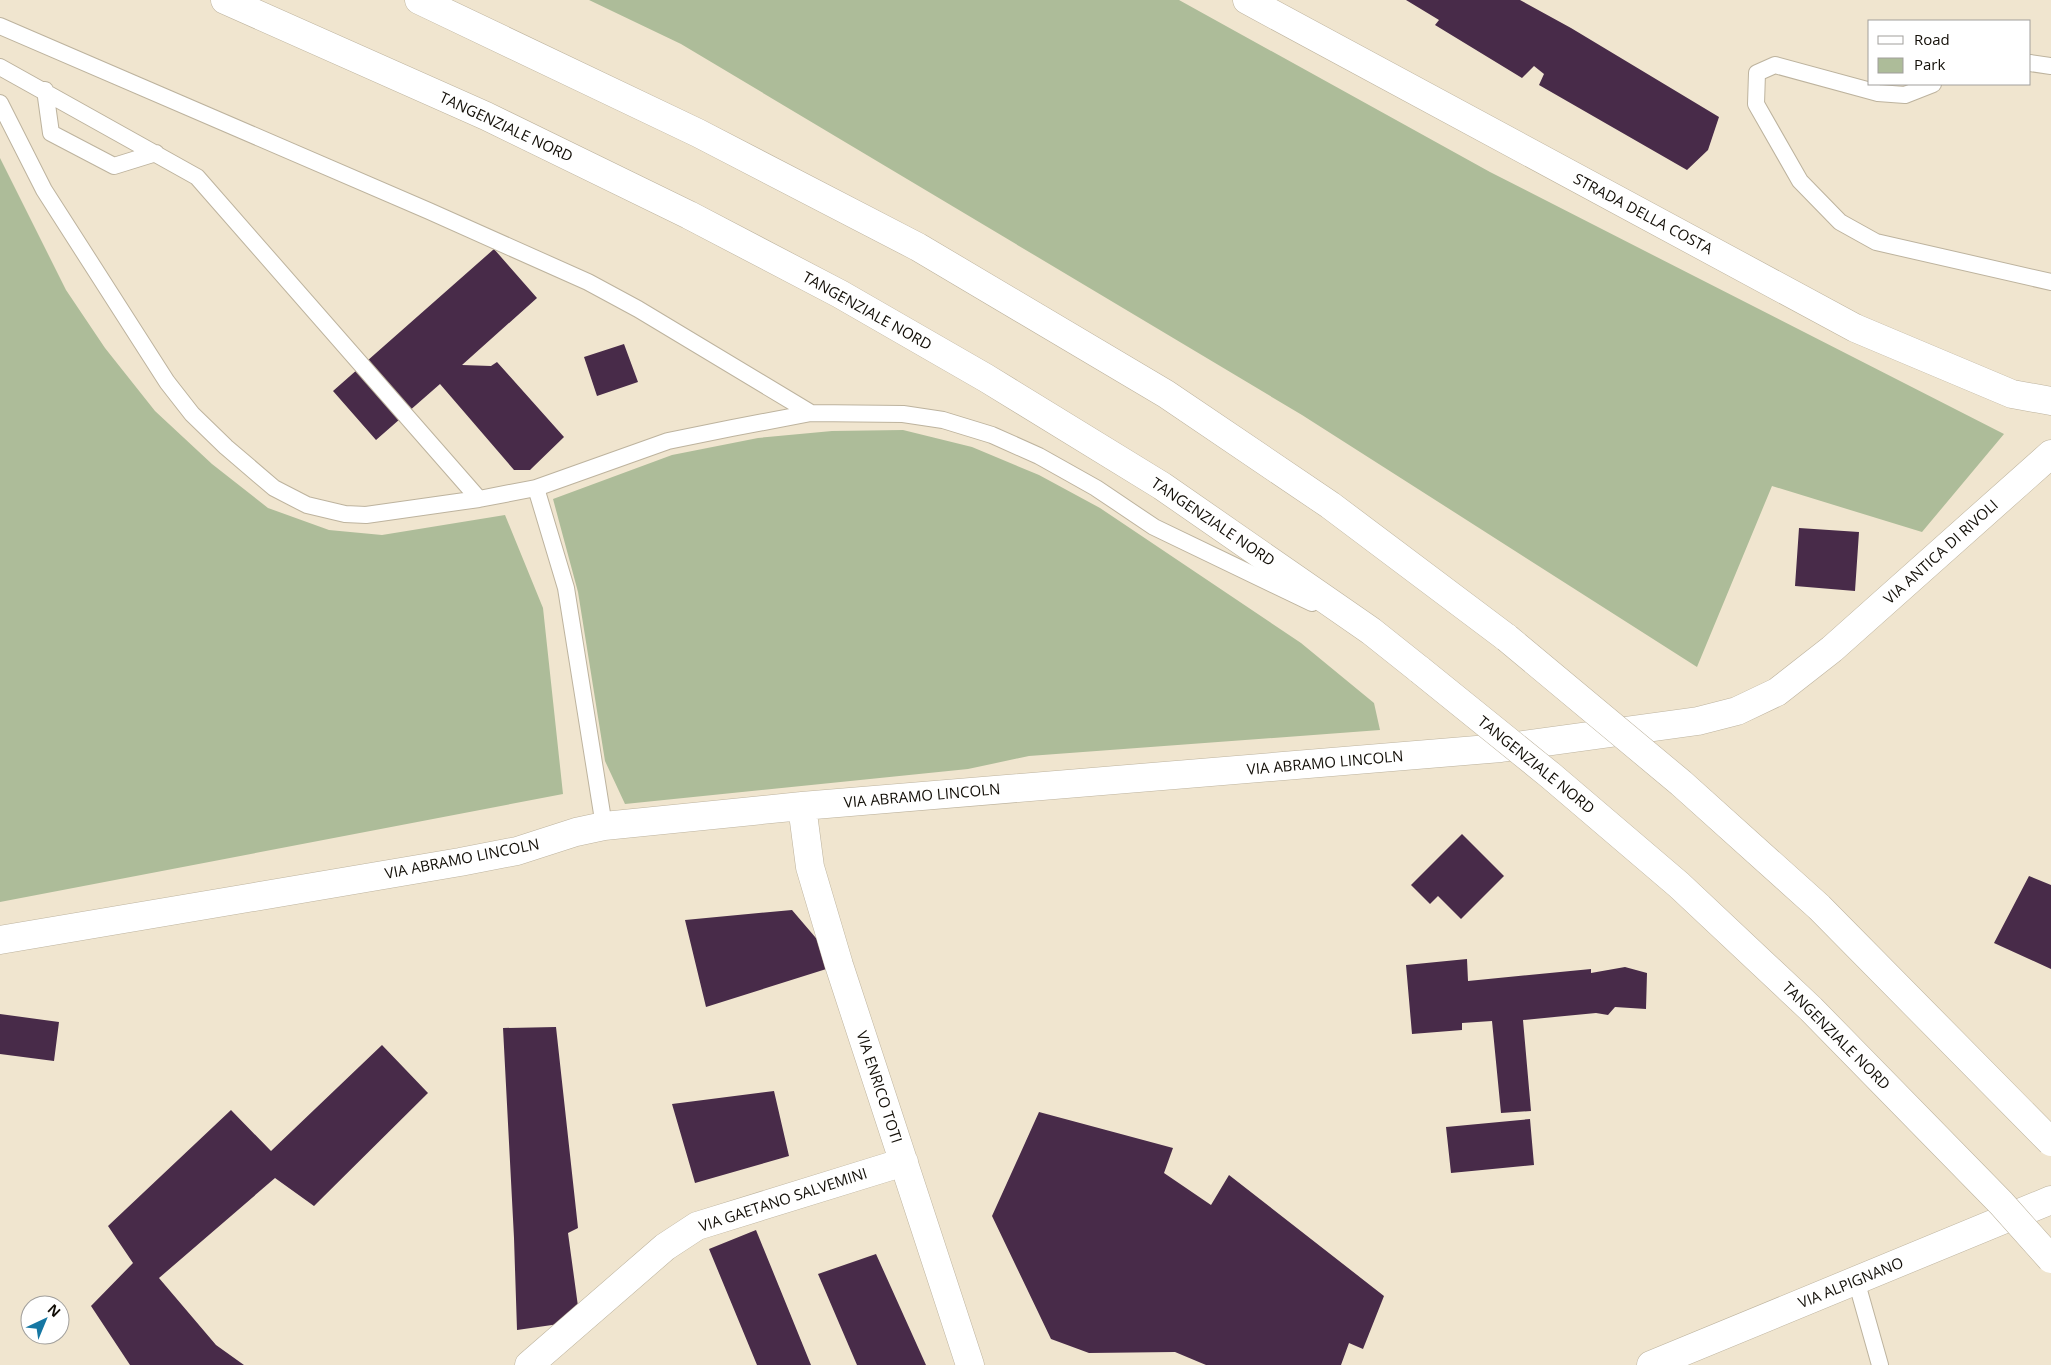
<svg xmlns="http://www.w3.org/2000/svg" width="2051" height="1365" font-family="'Open Sans',sans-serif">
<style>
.green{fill:#adbc99}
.building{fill:#482b49}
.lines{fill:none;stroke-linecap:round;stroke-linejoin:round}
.lane-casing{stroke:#bdb39e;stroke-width:18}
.street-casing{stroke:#bdb39e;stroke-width:29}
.secondary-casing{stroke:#bdb39e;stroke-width:29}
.highway-casing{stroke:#bdb39e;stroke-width:29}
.lane{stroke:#fff;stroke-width:16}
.street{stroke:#fff;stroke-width:28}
.secondary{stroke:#fff;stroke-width:28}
.highway{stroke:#fff;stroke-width:28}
.highway-bridge-casing{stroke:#bdb39e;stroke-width:29;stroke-linecap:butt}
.highway-bridge{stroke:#fff;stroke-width:28}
.labels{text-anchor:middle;stroke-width:5;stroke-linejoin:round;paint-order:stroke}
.street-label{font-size:15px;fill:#130f08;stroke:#fff}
</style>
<rect width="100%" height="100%" fill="#f0e5cf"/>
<!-- green -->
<path class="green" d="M589 0H1179L1490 172 2004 434 1922 532 1772 486 1697 667 1302 415 681 44Z
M0 158 66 290 105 348 155 411 212 464 268 508 329 530 382 535 505 515 543 608 563 794 0 902Z
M903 430 972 447 1039 475 1100 508 1301 643 1374 703 1380 730 1029 756 968 769 625 804 605 761 578 592 553 499 672 455 758 438 832 431Z"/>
<!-- building -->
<path class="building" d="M1406 0H1520L1571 28 1719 117 1708 150 1687 170 1539 85 1544 74 1534 66 1522 78 1435 25 1439 20Z
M494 249 537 298 462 365 491 366 497 362 564 437 530 470H514L440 384 376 440 333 391Z
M624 344 638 382 597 396 584 357Z
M1799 528 1859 532 1855 591 1795 586Z
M1462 834 1504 876 1461 919 1438 896 1430 904 1411 885Z
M2029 876 2051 885V969L1994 943Z
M792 910 839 965 706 1007 685 920Z
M1467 959 1468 981 1591 969V973L1625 967 1647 973 1646 1009 1615 1007 1608 1015 1596 1013 1523 1020 1531 1111 1501 1113 1492 1021 1462 1023V1030L1412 1034 1406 965Z
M0 1014 59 1022 54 1061 0 1054Z
M556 1027 578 1228 568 1233 580 1321 517 1330 514 1238 503 1028Z
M382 1045 428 1093 314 1206 275 1178 159 1278 216 1345 244 1365H130L91 1306 133 1263 108 1226 231 1110 271 1151Z
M774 1091 789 1156 695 1183 672 1104Z
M1039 1112 1173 1148 1164 1173 1211 1205 1229 1175 1384 1296 1363 1349 1349 1343 1341 1365H1206L1175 1352 1089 1353 1051 1339 992 1216Z
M1530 1119 1534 1165 1451 1173 1446 1127Z
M756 1230 811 1365H757L709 1249Z
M876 1254 926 1365H857L818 1274Z"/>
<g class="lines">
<!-- lane casing -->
<g class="lane-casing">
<path id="lane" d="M0 26 429 211 588 282 638 309 811 413
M2030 63 2051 66
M0 67 197 177 479 499
M1933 84 1905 95 1878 93 1775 65 1757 73 1756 104 1800 181 1840 222 1876 242 2051 282
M45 90 51 133 114 166 156 153
M0 103 44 190 167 382 192 414 226 447 274 488 307 505 345 514 366 515 479 499 536 488 668 441 732 428 811 413 903 414 943 420 992 435 1039 456 1096 488 1154 527 1312 603
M536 488 566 588 604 826
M1856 1280 1880 1365"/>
</g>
<!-- street casing -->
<g class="street-casing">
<path id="street" d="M1247 0 1855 328 2012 394 2051 401
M802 806 810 867 839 965 970 1365
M0 940 460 862 517 851 576 832 604 826 802 806 1501 748 1698 721 1737 711 1777 692 1832 649 2051 454
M529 1365 665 1247 697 1226 904 1162"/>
</g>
<!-- secondary casing -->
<g class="secondary-casing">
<path id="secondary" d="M1651 1365 2051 1200"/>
</g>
<!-- highway casing -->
<g class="highway-casing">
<path id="highway" d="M225 0 486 116 689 215 840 294 986 378 1162 486 1371 631 1420 670
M419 0 698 133 918 247 1166 394 1330 505 1507 638"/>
</g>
<!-- lane -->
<use href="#lane" class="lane"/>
<!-- street -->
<use href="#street" class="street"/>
<!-- secondary -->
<use href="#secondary" class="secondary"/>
<!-- highway -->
<use href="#highway" class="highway"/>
<!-- highway-bridge casing -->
<g class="highway-bridge-casing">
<path id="highway-bridge" d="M1507 638 1681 783 1819 907 2051 1142
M1420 670 1550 775 1679 885 1811 1009 2001 1203 2051 1259"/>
</g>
<!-- highway-bridge -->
<use href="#highway-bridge" class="highway-bridge"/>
</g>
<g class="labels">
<!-- street labels -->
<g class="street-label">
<text transform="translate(506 127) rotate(25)" y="5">TANGENZIALE NORD</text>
<text transform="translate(1643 214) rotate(28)" y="5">STRADA DELLA COSTA</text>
<text transform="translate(867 311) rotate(29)" y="5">TANGENZIALE NORD</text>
<text transform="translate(1213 522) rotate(34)" y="5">TANGENZIALE NORD</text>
<text transform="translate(1941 552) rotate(-42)" y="5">VIA ANTICA DI RIVOLI</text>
<text transform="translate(1325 763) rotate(-5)" y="5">VIA ABRAMO LINCOLN</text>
<text transform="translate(1536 765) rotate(39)" y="5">TANGENZIALE NORD</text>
<text transform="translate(922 796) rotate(-5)" y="5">VIA ABRAMO LINCOLN</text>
<text transform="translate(462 859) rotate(-11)" y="5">VIA ABRAMO LINCOLN</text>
<text transform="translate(1836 1036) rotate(45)" y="5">TANGENZIALE NORD</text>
<text transform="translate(879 1087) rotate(72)" y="5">VIA ENRICO TOTI</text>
<text transform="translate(783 1200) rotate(-18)" y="5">VIA GAETANO SALVEMINI</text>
<text transform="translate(1851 1283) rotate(-22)" y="5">VIA ALPIGNANO</text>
</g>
</g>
<!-- legend -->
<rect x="1868" y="20" width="162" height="65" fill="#ffffff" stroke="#a19f9c"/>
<rect x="1878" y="36" width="25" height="8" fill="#ffffff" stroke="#a19f9c"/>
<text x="1914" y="45" font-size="15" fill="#130f08">Road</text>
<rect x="1878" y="58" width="25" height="15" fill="#adbc99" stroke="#a19f9c"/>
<text x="1914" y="70" font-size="15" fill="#130f08">Park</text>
<!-- north arrow -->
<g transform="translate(45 1320) rotate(44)"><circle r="24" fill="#ffffff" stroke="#a19f9c"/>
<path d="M0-4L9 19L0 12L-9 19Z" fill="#1677a3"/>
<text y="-8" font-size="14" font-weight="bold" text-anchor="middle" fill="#130f08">N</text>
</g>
</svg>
